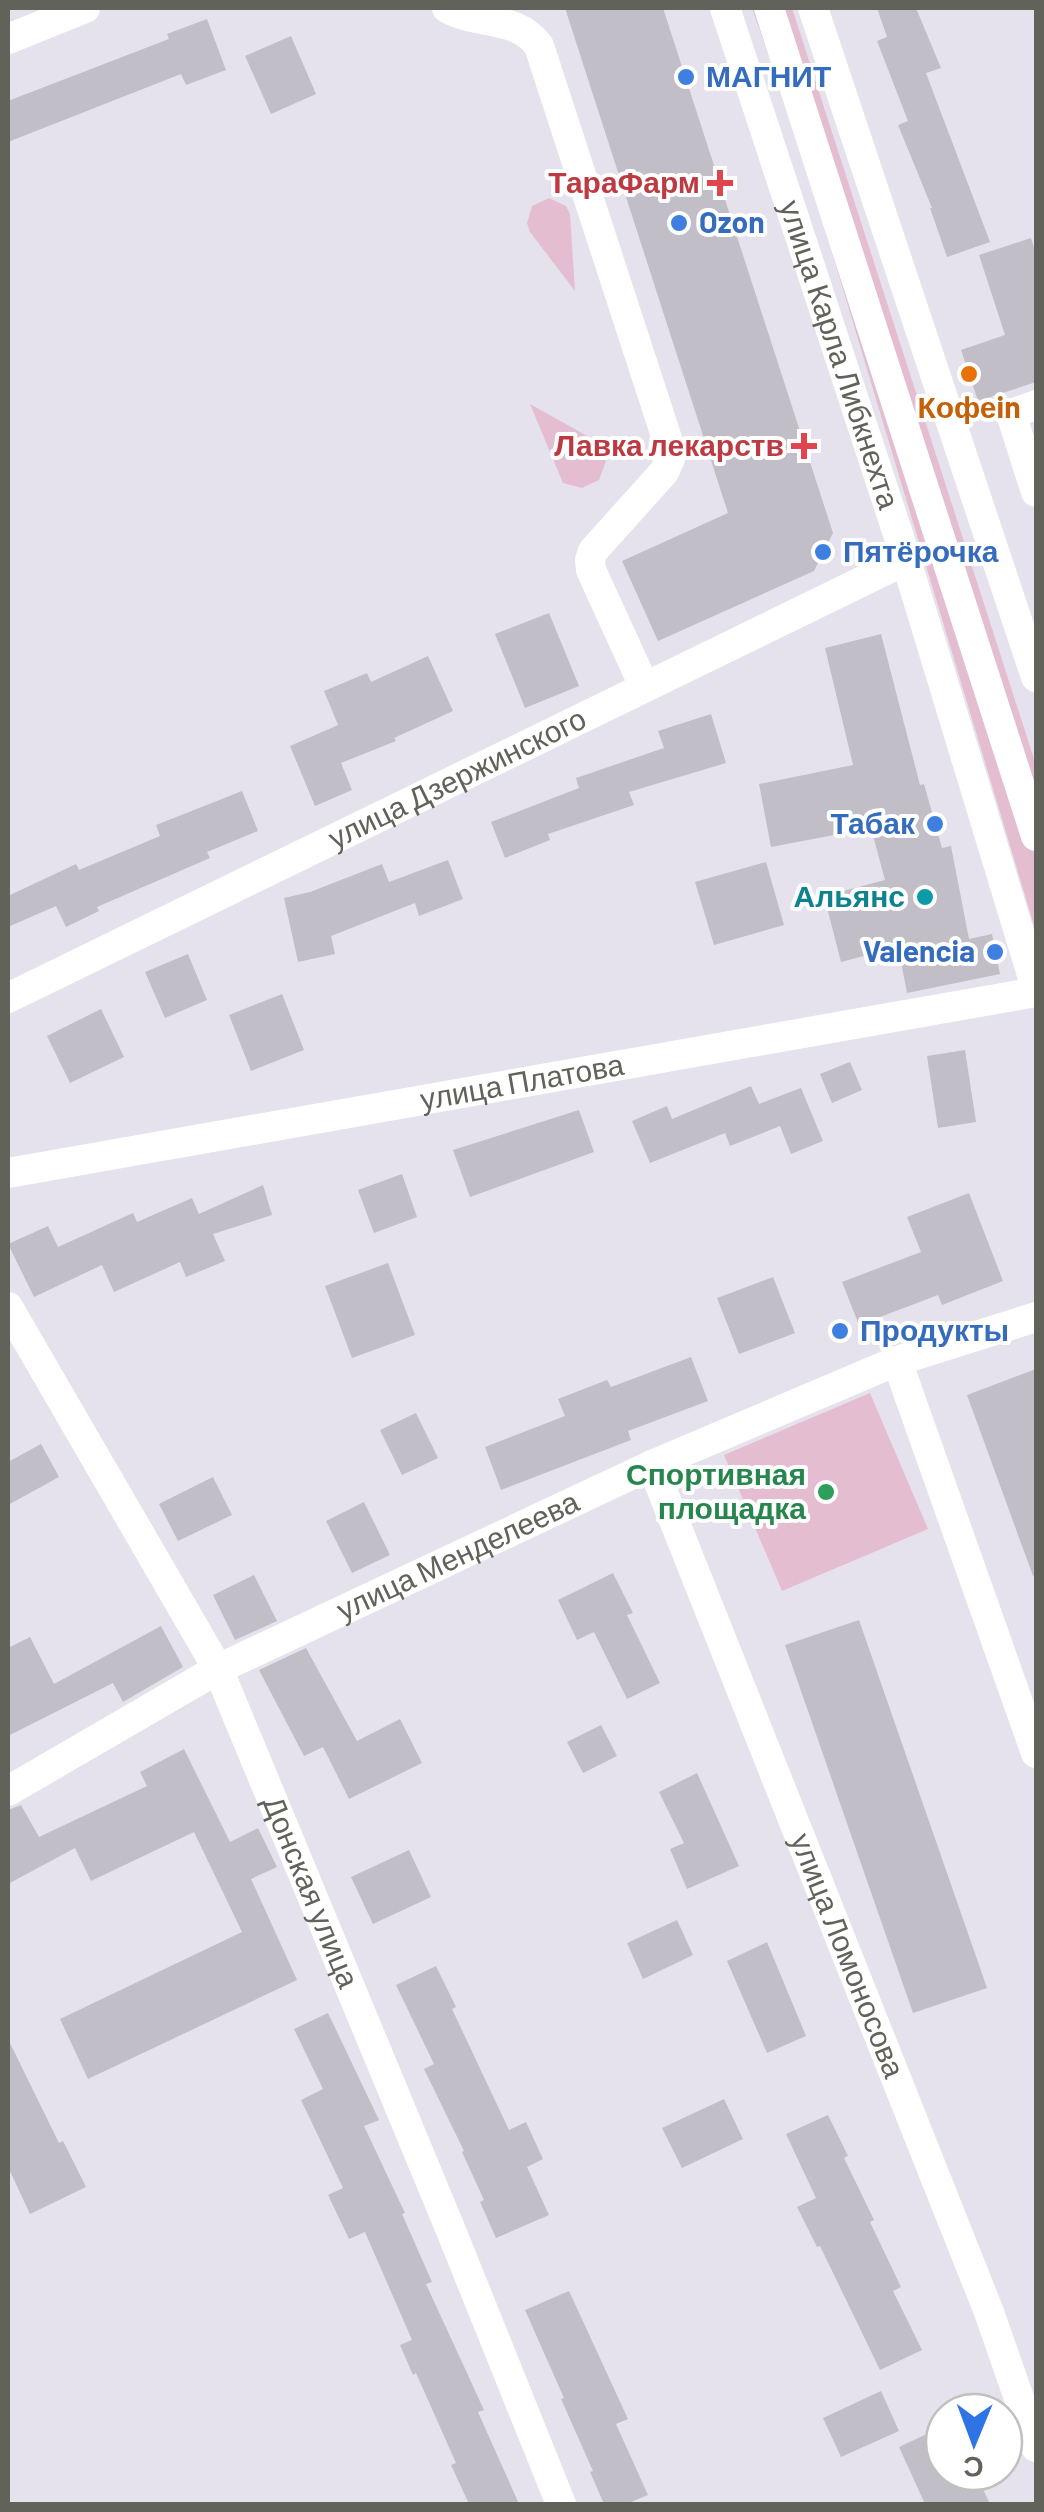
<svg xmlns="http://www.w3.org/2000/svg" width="1044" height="2512" font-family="Barlow,sans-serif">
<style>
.green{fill:#e4bed0}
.building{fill:#c1bec7}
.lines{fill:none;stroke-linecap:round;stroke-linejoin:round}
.minor{stroke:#fff;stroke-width:30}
.shop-dot{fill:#3f7fe0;stroke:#fff;stroke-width:4}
.health-dot{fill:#e0444e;stroke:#fff;stroke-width:4}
.food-dot{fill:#e8710a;stroke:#fff;stroke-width:4}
.culture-dot{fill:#0f9aa8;stroke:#fff;stroke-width:4}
.leisure-dot{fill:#2e9e5b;stroke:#fff;stroke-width:4}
.labels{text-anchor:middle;stroke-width:8;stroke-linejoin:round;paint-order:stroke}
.shop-label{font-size:30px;font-weight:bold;fill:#366cbe;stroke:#fff;text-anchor:start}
.health-label{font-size:30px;font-weight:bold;fill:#be3a42;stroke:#fff;text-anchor:end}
.street-label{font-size:30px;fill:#61625a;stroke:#fff}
.food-label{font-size:30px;font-weight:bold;fill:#c56008;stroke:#fff}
.culture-label{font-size:30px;font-weight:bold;fill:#0d838f;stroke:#fff;text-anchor:end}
.leisure-label{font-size:30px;font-weight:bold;fill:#27864d;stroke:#fff;text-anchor:end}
</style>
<rect width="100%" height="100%" fill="#e5e2ed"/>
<!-- green -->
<path class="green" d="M752 8H792L1036 765V932L800 146Z
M549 198 566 206 570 214 575 291 530 232 527 223 532 206Z
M530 404 598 442 606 461 599 480 582 488 563 483Z
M870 1393 928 1529 782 1591 724 1455Z"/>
<!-- building -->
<path class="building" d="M565 8H663L833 533 814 571 658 641 622 561 728 513Z
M877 8H916L941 68 926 73 990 242 947 257 930 208H932L898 125 908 121 877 41 887 37Z
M207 19 226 70 186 85 181 74 8 142V101L169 39 167 34Z
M291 36 316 94 271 114 245 56Z
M1031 238 1036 254V382L978 401 961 350 1005 335 979 255Z
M549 613 579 686 525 708 495 634Z
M881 634 920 785 924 784 942 848 951 846 969 939 992 934 1000 974 907 993 898 947 841 962 824 896 885 880 871 828 771 847 759 784 853 765 825 648Z
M428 656 453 711 394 738 396 741 341 763 352 790 315 806 290 746 338 725 324 691 367 673 371 682Z
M711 714 726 763 629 792 634 805 548 834 550 840 505 858 491 822 579 788 576 778 664 748 658 731Z
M242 791 258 831 207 852 210 858 97 907 99 911 66 927 56 906 8 927V896L76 864 79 870 160 836 156 825Z
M448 860 463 899 419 916 415 903 331 936 335 954 298 962 284 898 310 892 382 864 389 882Z
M766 862 784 925 714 945 695 882Z
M188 954 207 1000 165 1018 145 972Z
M282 994 304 1050 251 1071 229 1015Z
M101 1009 124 1057 70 1083 47 1036Z
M965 1050 976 1122 938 1128 927 1056Z
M850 1062 862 1090 832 1103 820 1074Z
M751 1086 759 1104 801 1088 823 1141 791 1154 780 1126 730 1146 725 1133 650 1163 632 1121 667 1106 672 1119Z
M579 1110 594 1152 470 1197 453 1150Z
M402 1174 417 1217 374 1233 358 1190Z
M263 1185 272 1215 213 1234 225 1261 186 1277 180 1262 114 1292 102 1265 34 1297 8 1244 48 1226 58 1247 133 1213 137 1222 192 1198 199 1214Z
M969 1193 1003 1281 942 1305 938 1295 859 1325 842 1282 921 1252 907 1217Z
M388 1263 415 1335 352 1358 325 1286Z
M773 1277 795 1333 739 1354 717 1298Z
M691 1357 708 1401 628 1431 631 1440 501 1490 485 1447 565 1416 558 1399 607 1380 611 1387Z
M1036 1369V1575L1033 1576 967 1395Z
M416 1413 438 1458 402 1475 380 1430Z
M41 1444 59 1477 8 1505V1462Z
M213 1477 232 1515 178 1541 159 1504Z
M364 1502 390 1555 352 1573 326 1521Z
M613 1573 633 1613 627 1615 660 1683 627 1699 594 1632 577 1640 558 1600Z
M254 1575 277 1621 235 1640 213 1595Z
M859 1620 987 1988 913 2013 785 1645Z
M161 1626 183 1667 123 1702 113 1683 8 1736V1648L30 1637 54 1684Z
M306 1648 357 1741 400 1719 422 1763 349 1799 323 1747 304 1756 259 1670Z
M601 1725 617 1756 583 1773 567 1742Z
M184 1749 230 1842 258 1828 277 1867 251 1879 297 1980 88 2079 60 2019 242 1932 194 1832 91 1881 75 1848 8 1884V1810L21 1805 39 1837 147 1786 140 1772Z
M697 1773 739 1866 687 1889 670 1849 684 1843 659 1792Z
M409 1850 431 1897 373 1924 351 1877Z
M677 1920 693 1955 643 1979 627 1943Z
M767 1942 806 2036 767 2053 727 1961Z
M436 1966 456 2007 452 2009 509 2130 526 2122 543 2159 527 2167 549 2215 496 2238 480 2202 484 2200 462 2152 464 2151 424 2069 434 2064 396 1985Z
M328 2013 379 2120 364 2126 405 2213 402 2214 432 2282 426 2284 484 2410 478 2412 519 2504H469L451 2465 456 2463 416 2373 413 2375 400 2345 412 2340 365 2232 349 2239 328 2195 343 2188 301 2100 323 2089 294 2029Z
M8 2039 59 2143 63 2141 86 2187 30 2214 8 2167Z
M724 2099 743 2139 682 2168 662 2128Z
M828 2115 848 2156 844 2158 874 2220 870 2222 901 2287 893 2291 922 2350 880 2370 820 2246 817 2247 797 2207 816 2198 786 2134Z
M569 2291 628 2419 616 2424 648 2495 626 2504H604L590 2472 593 2471 561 2399 564 2398 525 2310Z
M881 2391 899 2431 841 2457 823 2418Z
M944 2426V2472H975L990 2504H925L899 2447Z"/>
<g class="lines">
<!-- minor -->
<g class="minor">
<path d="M447 8C477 25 517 15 539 46L669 445 670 459 664 472 593 551 590 560 591 570 644 686"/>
<path id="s1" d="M725 8 898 534 1036 988"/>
<path d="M769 8 1036 836"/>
<path d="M813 8 1036 677"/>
<path d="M8 39 85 8"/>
<path d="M1036 405 1011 414 1036 492"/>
<path id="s2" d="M8 998 906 560"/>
<path id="s3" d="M8 1173 1036 992"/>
<path id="s4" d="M8 1307 218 1669 452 2233 561 2504"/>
<path d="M897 1361 1036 1753"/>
<path id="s5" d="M652 1465 989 2312 1036 2447"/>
<path id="s6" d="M8 1791 218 1669 652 1465 897 1361 1036 1317"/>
</g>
</g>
<!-- markers -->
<g class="shop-dot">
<circle cx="686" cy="77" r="10"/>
<circle cx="679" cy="223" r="10"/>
<circle cx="823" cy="552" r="10"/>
<circle cx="935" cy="824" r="10"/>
<circle cx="995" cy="952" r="10"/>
<circle cx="840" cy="1331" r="10"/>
</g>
<g class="health-dot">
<path d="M715 168h10v10h10v10h-10v10h-10v-10h-10v-10h10z"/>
<path d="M799 431h10v10h10v10h-10v10h-10v-10h-10v-10h10z"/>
</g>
<circle class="food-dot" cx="969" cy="374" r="10"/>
<circle class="culture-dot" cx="925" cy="897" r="10"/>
<circle class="leisure-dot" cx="826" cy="1492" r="10"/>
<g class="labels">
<!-- shop labels -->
<g class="shop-label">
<text x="706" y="87">МАГНИТ</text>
<text x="699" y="233">Ozon</text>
<text x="843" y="562">Пятёрочка</text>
<text x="915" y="834" text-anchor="end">Табак</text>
<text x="975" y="962" text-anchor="end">Valencia</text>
<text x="860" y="1341">Продукты</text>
</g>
<!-- health labels -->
<g class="health-label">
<text x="700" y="193">ТараФарм</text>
<text x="784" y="456">Лавка лекарств</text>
</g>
<!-- street labels -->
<g class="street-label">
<text dy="10" stroke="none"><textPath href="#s1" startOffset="365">улица Карла Либкнехта</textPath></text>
<text dy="10" stroke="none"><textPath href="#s2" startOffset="500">улица Дзержинского</textPath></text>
<text dy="10" stroke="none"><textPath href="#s3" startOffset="522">улица Платова</textPath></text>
<text dy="10" stroke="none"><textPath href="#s6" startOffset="508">улица Менделеева</textPath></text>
<text dy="10" stroke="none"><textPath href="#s4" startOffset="660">Донская улица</textPath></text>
<text dy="10" stroke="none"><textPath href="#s5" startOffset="528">улица Ломоносова</textPath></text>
</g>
<!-- food labels -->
<g class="food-label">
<text x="969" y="418">Кофеin</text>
</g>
<!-- culture labels -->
<g class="culture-label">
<text x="905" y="907">Альянс</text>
</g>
<!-- leisure labels -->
<g class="leisure-label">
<text x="806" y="1485">Спортивная<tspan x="806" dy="34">площадка</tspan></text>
</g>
</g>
<!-- border -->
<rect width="1044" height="2512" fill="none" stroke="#61625a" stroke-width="20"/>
<!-- north arrow -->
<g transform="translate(974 2442) rotate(181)"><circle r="48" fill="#ffffff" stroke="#c0c0bd" stroke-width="2.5"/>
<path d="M0-8L18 38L0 25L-18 38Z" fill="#2f74e5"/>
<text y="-15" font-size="28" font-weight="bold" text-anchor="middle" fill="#61625a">С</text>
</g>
</svg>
